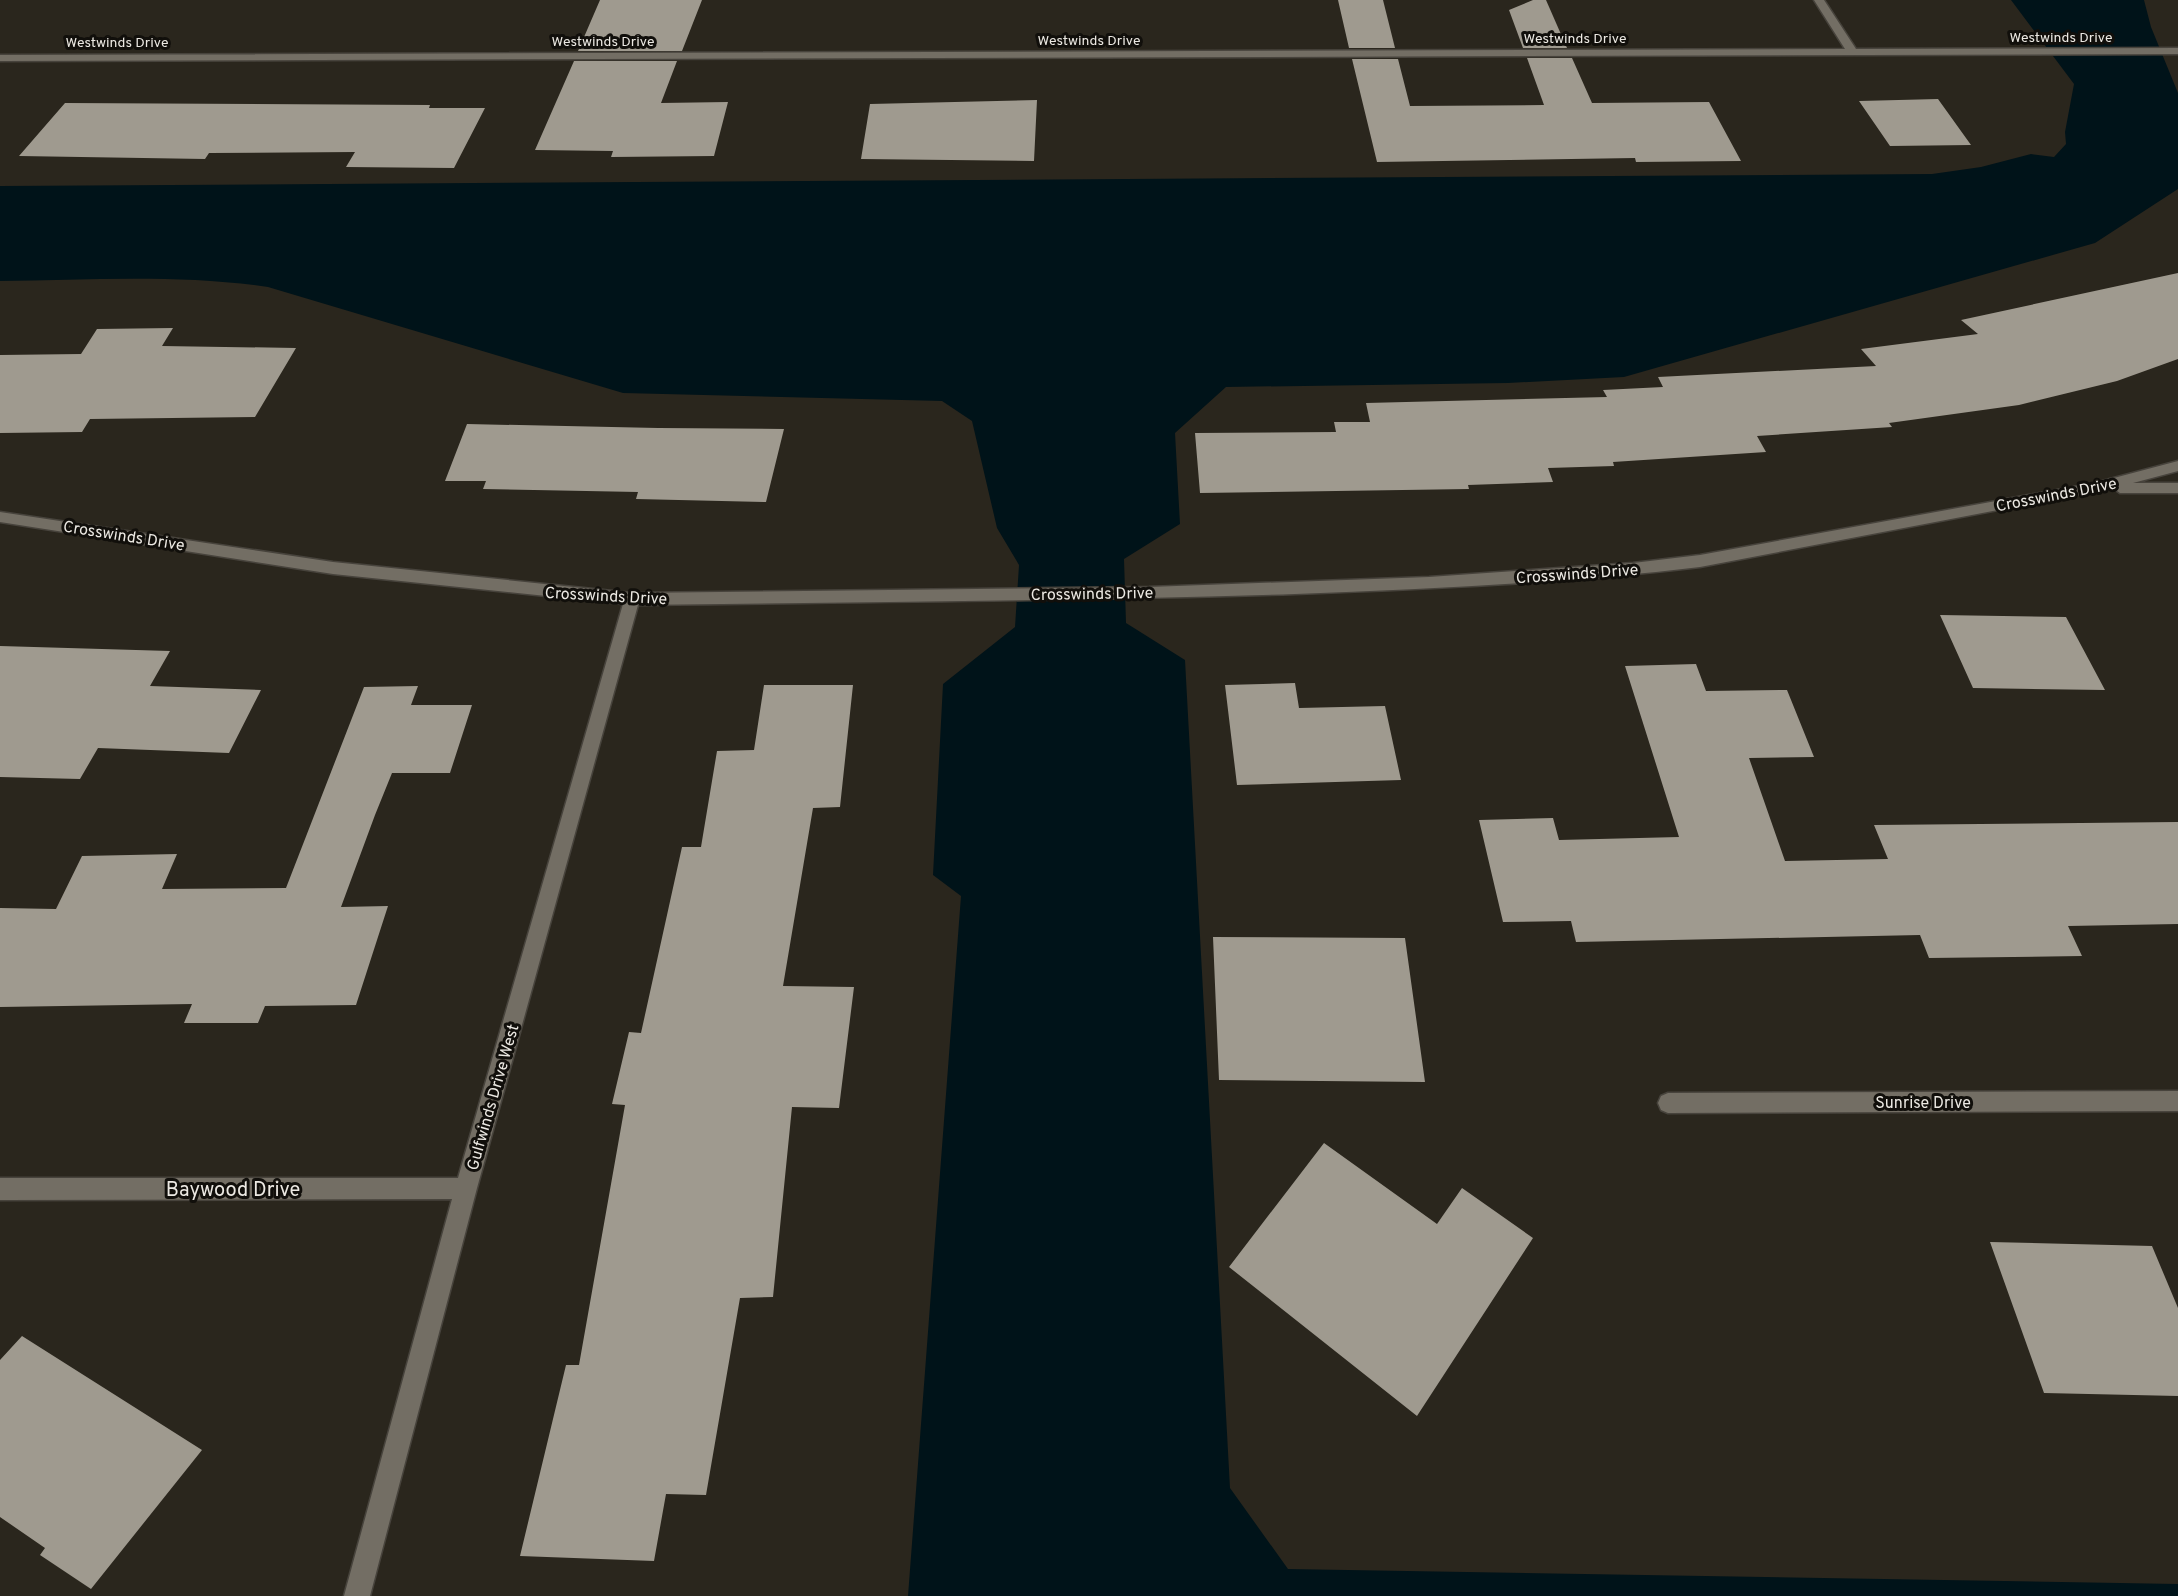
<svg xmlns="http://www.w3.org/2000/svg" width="2178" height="1596" font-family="Overpass,sans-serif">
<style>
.water{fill:#001319}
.building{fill:#9f9a8f}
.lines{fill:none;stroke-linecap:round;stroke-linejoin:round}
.minor-casing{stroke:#47433c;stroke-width:3}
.minor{fill:#736e64;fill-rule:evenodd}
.labels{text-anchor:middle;stroke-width:6;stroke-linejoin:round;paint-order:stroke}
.far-street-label{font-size:14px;fill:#ece9e3;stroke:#110f0b}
.street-label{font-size:16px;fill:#ece9e3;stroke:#110f0b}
.near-street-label{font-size:20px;fill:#ece9e3;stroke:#110f0b}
</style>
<rect width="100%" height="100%" fill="#2a261d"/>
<!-- water -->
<path class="water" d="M2011 0H2144L2151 27 2178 93V189L2095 243 1624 377 1508 383 1226 387 1175 433 1180 524 1124 559 1126 623 1185 660 1230 1488 1288 1569 2178 1584V1596H908L961 896 933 875 943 684 1015 627 1019 565 997 528 972 421 942 401 623 393 268 287C180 274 89 280 0 281V186L1932 174 1981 167 2031 154 2054 157 2066 144 2065 132 2074 84Z"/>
<!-- building -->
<path class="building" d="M600 0H702L682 51H578Z
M1338 0H1383L1395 48H1349Z
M1533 0H1546L1567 48H1523L1509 10Z
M1527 58H1572L1592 103 1709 102 1741 161 1636 162 1635 158 1377 162 1352 59H1398L1410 106 1544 105Z
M574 61H677L661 103 728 102 714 156 611 157 613 151 535 150Z
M1938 99 1971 145 1890 146 1859 101Z
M1037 100 1034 161 861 159 870 104Z
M65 103 430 105 429 108H485L454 168 346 167 355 152 209 153 205 159 19 156Z
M2178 273V359L2117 381 2019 405 1889 423 1892 427 1757 436 1766 452 1613 462 1614 466 1548 468 1553 482 1468 485 1469 489 1200 493 1195 433 1336 432 1334 422H1370L1366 403 1607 397 1603 390 1663 387 1658 377 1876 366 1861 349 1978 334 1961 320Z
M173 328 162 346 296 348 255 417 90 419 82 432 0 433V355L81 354 97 329Z
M467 424 658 428 784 429 766 502 636 499 638 492 483 489 486 481H445Z
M1940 615 2066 617 2105 690 1973 688Z
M0 646 170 651 150 686 261 690 229 753 98 748 80 779 0 777Z
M1696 664 1706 691 1787 690 1814 757 1749 758 1785 861 1888 859 1874 825 2178 822V924L2068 926 2082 956 1929 958 1920 935 1576 942 1571 921 1503 922 1479 820 1553 818 1559 840 1679 837 1625 666Z
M1295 683 1299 708 1385 706 1401 780 1237 785 1225 685Z
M764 685H853L840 807 813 808 783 986 854 987 839 1108 792 1107 773 1297 740 1298 706 1495 666 1494 654 1561 520 1556 566 1365H579L625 1105 612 1104 629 1032 641 1033 682 847H701L717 751 754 750Z
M418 686 411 705H472L450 773H392L375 815 341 907 388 906 356 1005 265 1006 258 1023H184L192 1004 0 1007V908L56 909 82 856 177 854 162 889 286 888 364 687Z
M1213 937 1405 938 1425 1082 1219 1080Z
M1324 1143 1437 1224 1462 1188 1533 1238 1417 1416 1229 1267Z
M1990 1242 2152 1246 2178 1308V1396L2044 1393Z
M22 1336 202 1450 91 1589 40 1555 45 1548 0 1517V1360Z"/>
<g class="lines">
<!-- minor casing -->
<g class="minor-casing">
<path id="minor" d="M1814 0H1824L1856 49 2178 48V54L0 61V55L1845 49Z
M2178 461V471L2133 483H2178V493H2120L2113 488 1700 567C1566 583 1430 589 1295 594 1076 601 857 602 638 605L477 1188 370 1596H344L452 1199 0 1200V1178H458L623 604 333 574 0 522V512L333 562 632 593 1149 587 1429 577 1633 563 1700 555 2095 483Z
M2178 1091V1111L1668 1113 1661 1110 1658 1103 1661 1096 1668 1093Z"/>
</g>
<!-- minor -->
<use href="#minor" class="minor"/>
</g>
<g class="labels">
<!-- far-street labels -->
<g class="far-street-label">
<text x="2061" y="42">Westwinds Drive</text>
<text x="1575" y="43">Westwinds Drive</text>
<text x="1089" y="45">Westwinds Drive</text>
<text x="603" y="46">Westwinds Drive</text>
<text x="117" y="47">Westwinds Drive</text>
</g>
<!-- street labels -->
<g class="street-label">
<text transform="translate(2056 494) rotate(-11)" y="6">Crosswinds Drive</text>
<text transform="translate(124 535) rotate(9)" y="6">Crosswinds Drive</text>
<text transform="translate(1577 573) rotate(-4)" y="6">Crosswinds Drive</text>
<text transform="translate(1092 593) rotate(-1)" y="6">Crosswinds Drive</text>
<text transform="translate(606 595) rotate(3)" y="6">Crosswinds Drive</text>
<text transform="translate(492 1097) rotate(-74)" y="6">Gulfwinds Drive West</text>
<text x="1923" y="1108">Sunrise Drive</text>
</g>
<!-- near-street labels -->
<g class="near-street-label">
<text x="233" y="1196">Baywood Drive</text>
</g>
</g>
</svg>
